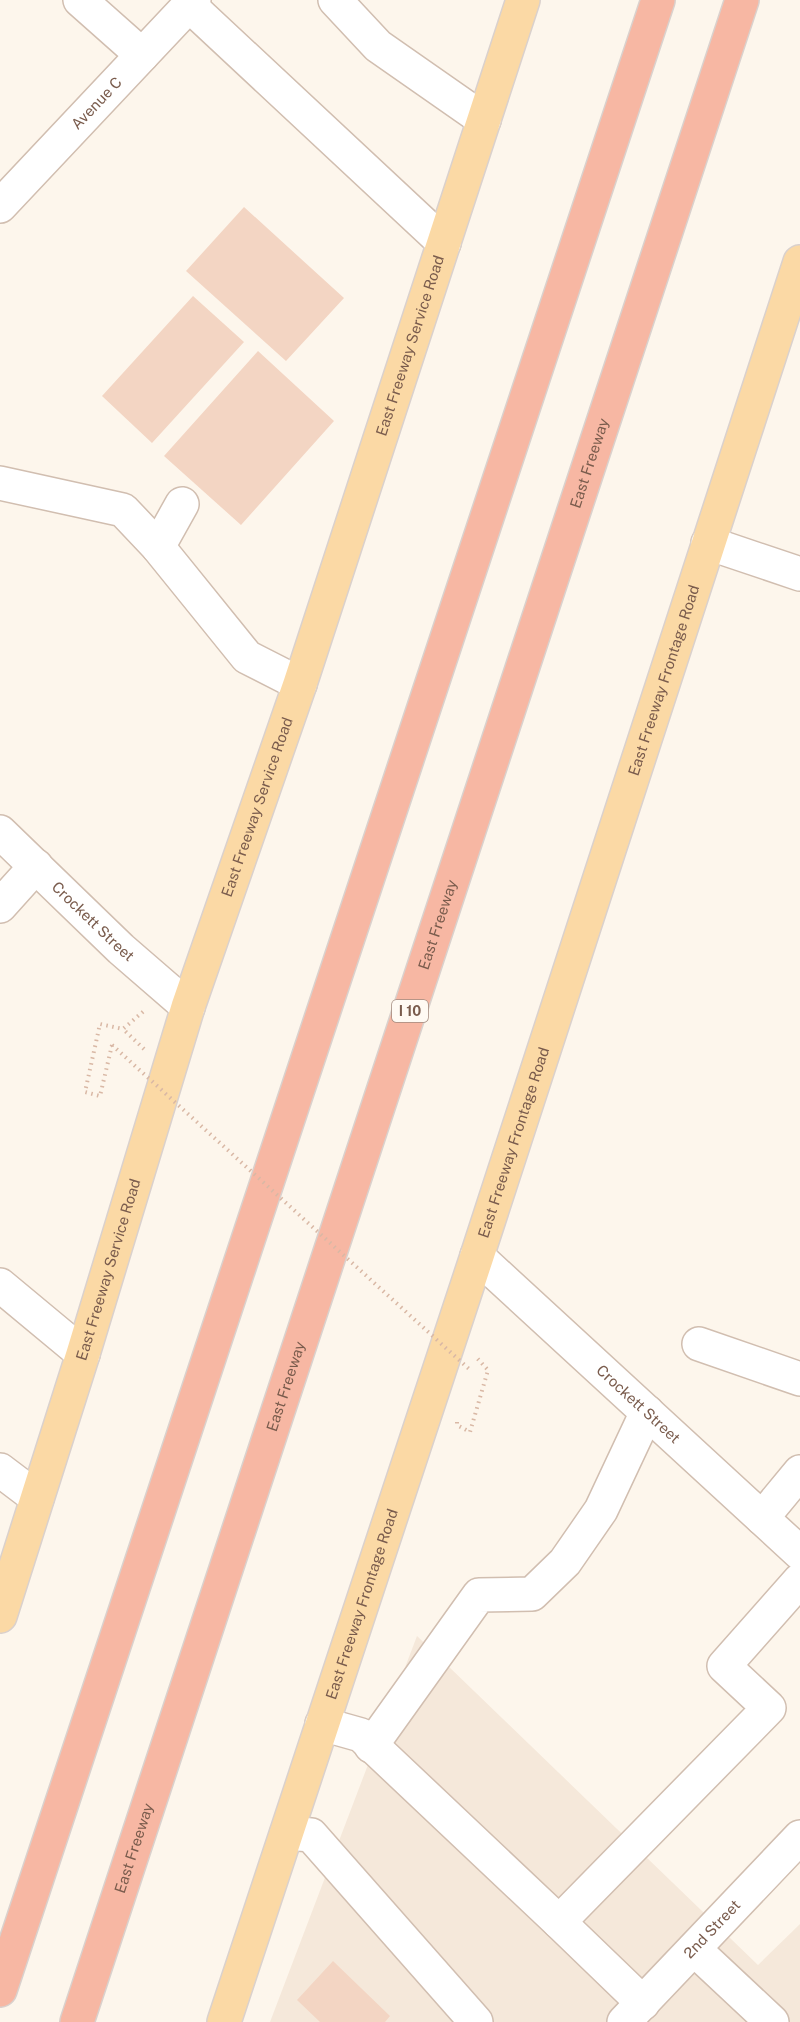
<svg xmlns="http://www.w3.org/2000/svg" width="800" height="2022" font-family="'Public Sans',sans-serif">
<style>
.residential{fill:#f5e8da}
.building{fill:#f3d5c3}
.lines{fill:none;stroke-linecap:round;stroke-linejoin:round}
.minor-casing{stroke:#d1beb0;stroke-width:36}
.major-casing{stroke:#dad1cd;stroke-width:36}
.highway-casing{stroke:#dad1cd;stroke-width:36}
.path{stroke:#d9b8a5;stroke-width:4;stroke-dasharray:1.5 4.5;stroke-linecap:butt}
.minor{stroke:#fff;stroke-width:33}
.major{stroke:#fbd9a5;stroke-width:33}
.highway{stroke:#f7b7a3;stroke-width:33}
.path-bridge{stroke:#d9b8a5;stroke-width:4;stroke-dasharray:1.5 4.5;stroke-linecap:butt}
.labels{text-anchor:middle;stroke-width:6;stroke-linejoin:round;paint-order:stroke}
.shield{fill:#fffaf3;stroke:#a28b7f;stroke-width:1.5}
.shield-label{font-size:14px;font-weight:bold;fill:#7a5c4d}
.street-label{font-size:15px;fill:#7a5c4d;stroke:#fffaf3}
</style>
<rect width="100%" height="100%" fill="#fdf6ec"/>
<!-- residential -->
<path class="residential" d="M417 1636 758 1965 800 1924V2022H270Z"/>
<!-- building -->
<path class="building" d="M244 207 344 298 286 361 186 271Z
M193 296 244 342 152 443 102 396Z
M258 351 334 421 241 525 164 456Z
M333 1961 390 2016 385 2022H320L297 2000Z"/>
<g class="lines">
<!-- minor casing -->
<g class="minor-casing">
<g id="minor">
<path d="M80 0 142 55"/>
<path d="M335 0 378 46 484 120"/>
<path d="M189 5 444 243"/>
<path id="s1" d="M0 206 194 0"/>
<path d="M0 483 123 510 158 547"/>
<path d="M182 504 158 547 247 657 300 684"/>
<path d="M708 543 800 574"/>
<path id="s2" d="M0 832 121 949 188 1007"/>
<path d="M0 906 36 866"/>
<path id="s3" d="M477 1256 800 1553"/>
<path d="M0 1285 83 1354"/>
<path d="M699 1344 800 1379"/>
<path d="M0 1470 37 1498"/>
<path d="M762 1518 800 1472"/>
<path d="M322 1724 361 1735 559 1922 643 2003"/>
<path d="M371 1746 479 1595 532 1594 565 1562 601 1510 647 1412"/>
<path d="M287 1833 311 1835 476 2022"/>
<path d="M559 1922 769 1708 724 1666 800 1580"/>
<path d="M694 1949 772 2022"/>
<path id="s4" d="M624 2022 800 1837"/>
</g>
</g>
<!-- major casing -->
<g class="major-casing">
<g id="major">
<path id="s5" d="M0 1616 83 1354 188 1007 300 684 523 0"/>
<path id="s6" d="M224 2022 477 1256 800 262"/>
</g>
</g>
<!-- highway casing -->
<g class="highway-casing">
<g id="highway">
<path d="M0 1990 658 0"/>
<path id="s7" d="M77 2022 742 0"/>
</g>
</g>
<!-- path -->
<path class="path" d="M112 1045 100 1096 85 1092 100 1024 123 1029
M144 1049 123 1029 145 1010
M457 1422V1425L470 1432 488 1370 476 1357"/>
<!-- minor -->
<use href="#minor" class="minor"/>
<!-- major -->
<use href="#major" class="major"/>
<!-- highway -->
<use href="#highway" class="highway"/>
<!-- path-bridge -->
<path class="path-bridge" d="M112 1045 469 1369"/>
</g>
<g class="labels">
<!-- shield labels -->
<rect class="shield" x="392" y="1000" width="36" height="22" rx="4.5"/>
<g class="shield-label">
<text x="410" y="1016">I 10</text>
</g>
<!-- street labels -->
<g class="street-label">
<text dy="5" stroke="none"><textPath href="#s1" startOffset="141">Avenue C</textPath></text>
<text dy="5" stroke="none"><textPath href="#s5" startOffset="1335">East Freeway Service Road</textPath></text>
<text dy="5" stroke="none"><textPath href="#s7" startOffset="1641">East Freeway</textPath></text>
<text dy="5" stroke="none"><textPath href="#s6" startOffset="1412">East Freeway Frontage Road</textPath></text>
<text dy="5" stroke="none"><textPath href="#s5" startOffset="849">East Freeway Service Road</textPath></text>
<text dy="5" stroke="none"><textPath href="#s2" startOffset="129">Crockett Street</textPath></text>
<text dy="5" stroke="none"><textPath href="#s7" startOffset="1155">East Freeway</textPath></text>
<text dy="5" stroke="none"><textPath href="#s6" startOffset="926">East Freeway Frontage Road</textPath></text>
<text dy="5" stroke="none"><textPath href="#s5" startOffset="363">East Freeway Service Road</textPath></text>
<text dy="5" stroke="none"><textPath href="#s7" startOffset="669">East Freeway</textPath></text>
<text dy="5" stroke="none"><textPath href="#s3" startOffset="219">Crockett Street</textPath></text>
<text dy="5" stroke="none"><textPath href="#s6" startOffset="440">East Freeway Frontage Road</textPath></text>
<text dy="5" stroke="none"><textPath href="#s7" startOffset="183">East Freeway</textPath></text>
<text dy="5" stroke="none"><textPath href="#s4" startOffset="128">2nd Street</textPath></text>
</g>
</g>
</svg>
